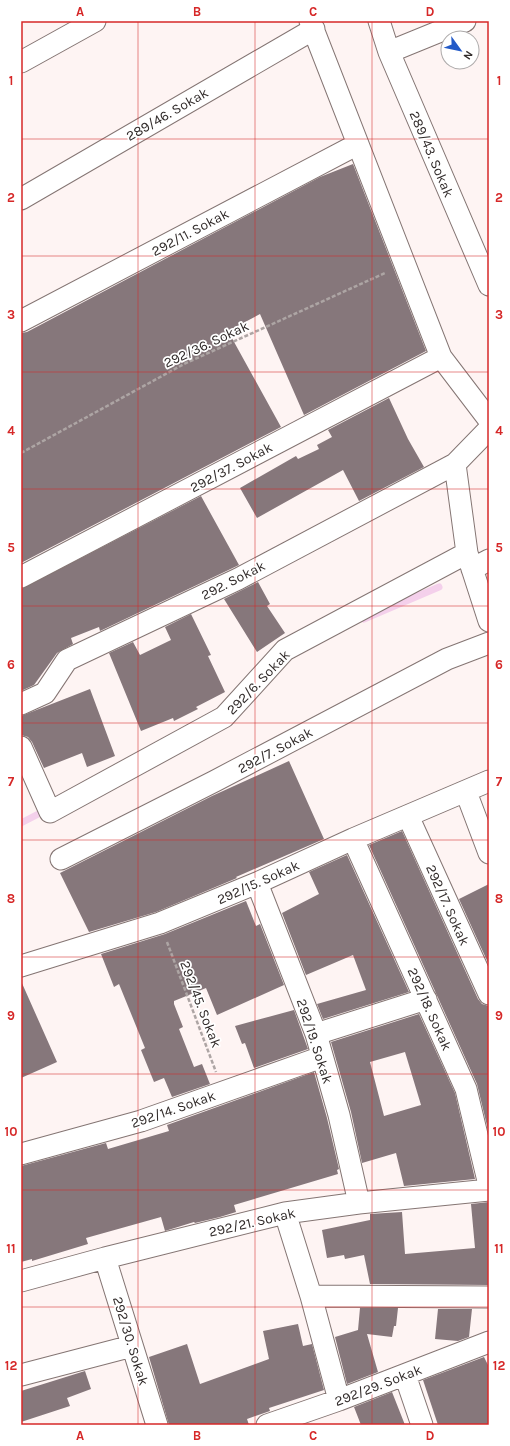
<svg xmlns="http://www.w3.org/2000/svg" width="510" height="1446" font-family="Karla,sans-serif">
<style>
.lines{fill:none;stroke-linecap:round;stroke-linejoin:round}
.stream{stroke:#f4d0eb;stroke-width:7}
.building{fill:#86777b;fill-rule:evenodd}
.minor-casing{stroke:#847573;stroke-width:23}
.path{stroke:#ada5a4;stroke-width:2.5;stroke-dasharray:4 2;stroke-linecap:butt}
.minor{stroke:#fff;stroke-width:21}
.grid{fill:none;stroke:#d62828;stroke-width:1;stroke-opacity:0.55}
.labels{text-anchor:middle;stroke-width:3.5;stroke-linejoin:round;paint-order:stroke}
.street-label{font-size:14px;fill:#312b2a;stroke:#fff}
.neatline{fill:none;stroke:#d62828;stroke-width:1.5}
.grid-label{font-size:13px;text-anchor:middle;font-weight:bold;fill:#d62828}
</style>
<rect width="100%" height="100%" fill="#fef4f3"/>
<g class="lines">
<!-- stream -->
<path class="stream" d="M364 619 439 587
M21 823 48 809"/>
</g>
<!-- building -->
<path class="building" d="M353 164 426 351 304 415 260 314 228 331 281 427 21 563V333L27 332 320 177Z
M389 398 408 439 424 467 359 501 343 470 257 518 240 488 296 456 298 459 319 449 317 445 332 437 328 430Z
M201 496 239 565 100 631 99 627 71 638 73 644 57 653 34 685 21 691V589Z
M258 582 270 604 267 606 285 633 257 652 224 599Z
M191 614 211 655 208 656 225 692 196 707 198 709 174 721 173 718 141 731 109 653 133 642 140 655 171 640 165 627Z
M90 689 115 756 87 767 82 753 44 768 32 742 28 737 21 735V716Z
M289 761 324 839 236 877 237 878 156 912 89 932 60 873 212 796Z
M402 831 478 999 482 1004 489 1006V1134L477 1084 369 845Z
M347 855 409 992 323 1019 317 1004 366 990 353 955 306 975 282 913 319 894 309 872Z
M489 884V965L459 899Z
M246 901 256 926 260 924 284 985 217 1015 206 988 174 1001V1004L183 1027 179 1029 194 1067 202 1064 210 1084 172 1097 164 1078 154 1082 141 1050 145 1048 119 984 114 987 101 954 165 934Z
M21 981 57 1062 21 1078Z
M294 1010 308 1049 254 1068 245 1043 242 1044 235 1026Z
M419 1014 455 1093 475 1179 404 1186 396 1153 362 1163 351 1112 331 1042ZM405 1052 421 1105 384 1116 370 1062Z
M314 1072 327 1118 339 1169 337 1170 338 1174 234 1205 236 1212 220 1217 195 1223 194 1222 165 1231 161 1217 86 1238 88 1244 32 1261V1259L21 1262V1166L106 1143 108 1149 169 1131 167 1125Z
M489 1202V1285L370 1284 364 1255 345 1259 344 1255 327 1258 322 1230 370 1220V1214L402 1212 405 1254 475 1248 471 1204Z
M360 1308H398L396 1326H394L392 1337 367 1334 378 1372 347 1384 335 1337 358 1330Z
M438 1309H472L469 1337 458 1341 435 1339Z
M298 1324 303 1346 312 1344 324 1390 269 1408 270 1411 247 1419 249 1425H169L149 1357 187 1344 200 1384 269 1359 263 1331Z
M484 1357 489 1367V1425H438L423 1380Z
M85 1371 91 1389 67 1398 70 1406 21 1422V1391Z
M392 1392 405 1425H361L354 1407Z"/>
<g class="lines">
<!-- minor casing -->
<g class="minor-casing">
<path id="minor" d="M310 21 441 357 489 420
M379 21 389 52 489 285
M389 52 465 21
M21 62 95 21
M21 199 314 29
M21 321 358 144
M489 429 455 464 467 553 489 621
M472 569 489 560
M21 577 441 357
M21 704 45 693 67 660 238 579 455 464
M21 747 50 812 224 717 285 650 467 553
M466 792 489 853
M408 816 489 994
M353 839 466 1089 489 1185
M61 859 215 781 447 659 489 643
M257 883 316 1034 339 1115 359 1203
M21 966 160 923 257 883 353 839 489 781
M316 1034 426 999
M21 1154 141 1121 322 1057
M285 1213 311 1296 339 1400
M105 1258 157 1425
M21 1281 105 1258 285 1213 359 1203 489 1190
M311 1296 489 1297
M21 1375 132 1346
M405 1375 422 1425
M267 1425 339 1400 489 1342"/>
</g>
<!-- path -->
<path class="path" d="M21 453 184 364 385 273
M167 942 216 1072"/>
<!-- minor -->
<use href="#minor" class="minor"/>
</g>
<!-- grid -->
<path class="grid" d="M138 21V1425M255 21V1425M372 21V1425M21 139H489M21 256H489M21 372H489M21 489H489M21 606H489M21 723H489M21 840H489M21 957H489M21 1074H489M21 1190H489M21 1307H489"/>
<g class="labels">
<!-- street labels -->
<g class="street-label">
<text transform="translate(167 114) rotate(-30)" y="5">289/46. Sokak</text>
<text transform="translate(432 154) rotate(67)" y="5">289/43. Sokak</text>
<text transform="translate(190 232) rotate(-28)" y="5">292/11. Sokak</text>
<text transform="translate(206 344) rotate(-25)" y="5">292/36. Sokak</text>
<text transform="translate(231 467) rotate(-28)" y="5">292/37. Sokak</text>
<text transform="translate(233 580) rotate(-27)" y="5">292. Sokak</text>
<text transform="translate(258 682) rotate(-46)" y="5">292/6. Sokak</text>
<text transform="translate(275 750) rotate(-28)" y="5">292/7. Sokak</text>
<text transform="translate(258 882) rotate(-24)" y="5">292/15. Sokak</text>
<text transform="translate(448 905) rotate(66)" y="5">292/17. Sokak</text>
<text transform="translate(201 1004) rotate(69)" y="5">292/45. Sokak</text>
<text transform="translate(430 1009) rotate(66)" y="5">292/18. Sokak</text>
<text transform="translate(315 1041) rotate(72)" y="5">292/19. Sokak</text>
<text transform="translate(173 1109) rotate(-19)" y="5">292/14. Sokak</text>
<text transform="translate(252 1222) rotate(-13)" y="5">292/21. Sokak</text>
<text transform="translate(131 1341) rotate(73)" y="5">292/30. Sokak</text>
<text transform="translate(378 1385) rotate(-21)" y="5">292/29. Sokak</text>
</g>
</g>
<!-- border -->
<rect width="510" height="1446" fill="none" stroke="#ffffff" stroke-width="44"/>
<!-- north arrow -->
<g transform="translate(460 50) rotate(123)"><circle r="19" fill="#ffffff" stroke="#adaaaa"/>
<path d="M0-3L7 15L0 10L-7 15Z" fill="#235ac7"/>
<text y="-6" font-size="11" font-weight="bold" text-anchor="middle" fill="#312b2a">N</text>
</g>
<rect x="22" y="22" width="466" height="1402" class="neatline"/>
<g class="grid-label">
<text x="80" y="16">A</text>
<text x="197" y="16">B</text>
<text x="313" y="16">C</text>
<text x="430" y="16">D</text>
<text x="11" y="85">1</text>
<text x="499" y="85">1</text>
<text x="11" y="202">2</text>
<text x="499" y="202">2</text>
<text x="11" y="319">3</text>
<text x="499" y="319">3</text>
<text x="11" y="435">4</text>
<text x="499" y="435">4</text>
<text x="11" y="552">5</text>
<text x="499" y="552">5</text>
<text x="11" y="669">6</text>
<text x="499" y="669">6</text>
<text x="11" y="786">7</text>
<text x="499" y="786">7</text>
<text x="11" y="903">8</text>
<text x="499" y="903">8</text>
<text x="11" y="1020">9</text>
<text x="499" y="1020">9</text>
<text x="11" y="1136">10</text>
<text x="499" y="1136">10</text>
<text x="11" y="1253">11</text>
<text x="499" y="1253">11</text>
<text x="11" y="1370">12</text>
<text x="499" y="1370">12</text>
<text x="80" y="1440">A</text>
<text x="197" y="1440">B</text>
<text x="313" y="1440">C</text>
<text x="430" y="1440">D</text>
</g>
</svg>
